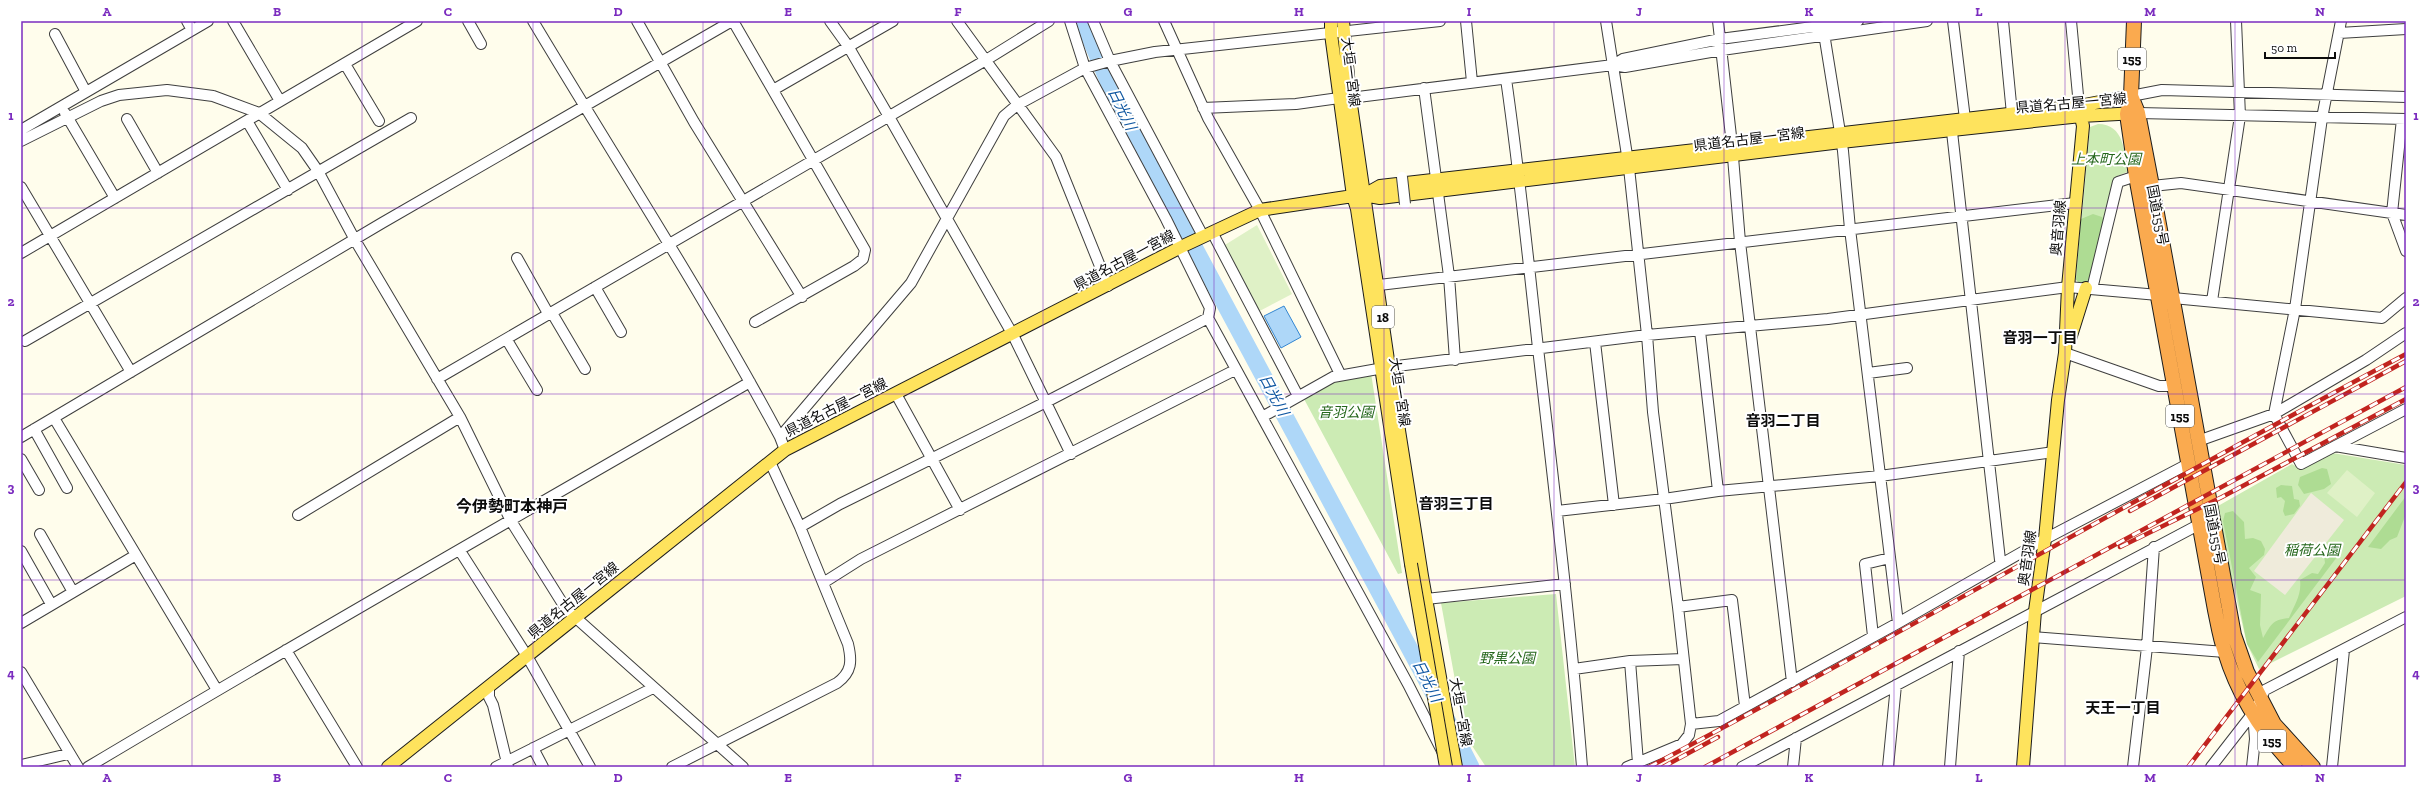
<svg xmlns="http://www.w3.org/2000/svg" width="2427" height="788" font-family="'Zilla Slab','Noto Sans JP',serif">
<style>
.green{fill:#ccebb4}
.forest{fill:#aedc93}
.pitch{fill:#dff1c6}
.plaza{fill:#efebdb}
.water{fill:#aed7f8;stroke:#3386d2}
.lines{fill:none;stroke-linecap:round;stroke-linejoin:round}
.river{stroke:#aed7f8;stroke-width:17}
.minor-casing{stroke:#3f3f3f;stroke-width:12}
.major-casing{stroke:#1d1d1d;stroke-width:14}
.highway-casing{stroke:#1d1d1d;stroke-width:16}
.minor{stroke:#fff;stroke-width:10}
.major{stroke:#fee35d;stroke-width:12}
.highway{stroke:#faaa4f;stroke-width:14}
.rail-casing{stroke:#c1241f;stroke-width:4.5}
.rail{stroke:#fff;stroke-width:3;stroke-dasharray:9;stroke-linecap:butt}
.minor-bridge-casing{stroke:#3f3f3f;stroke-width:12;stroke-linecap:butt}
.major-bridge-casing{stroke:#1d1d1d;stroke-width:14;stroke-linecap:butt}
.minor-bridge{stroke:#fff;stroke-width:10}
.major-bridge{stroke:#fee35d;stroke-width:12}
.grid{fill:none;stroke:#7b2cbf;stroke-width:1;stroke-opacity:0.55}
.labels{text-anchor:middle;stroke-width:4;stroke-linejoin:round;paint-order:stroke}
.shield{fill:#fff;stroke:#555;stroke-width:1}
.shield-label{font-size:13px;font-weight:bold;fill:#0c0c0c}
.street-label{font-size:14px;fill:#0c0c0c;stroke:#fff}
.park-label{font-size:14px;font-style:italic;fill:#24661b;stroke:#fff}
.water-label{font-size:15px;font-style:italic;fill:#1158a2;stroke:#fff}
.neighbourhood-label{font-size:15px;font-weight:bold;fill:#0c0c0c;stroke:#fff}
.quarter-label{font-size:16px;font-weight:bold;fill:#0c0c0c;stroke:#fff}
.neatline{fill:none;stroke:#7b2cbf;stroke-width:1.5}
.grid-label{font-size:13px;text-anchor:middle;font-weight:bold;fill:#7b2cbf}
</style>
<rect width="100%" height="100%" fill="#fffdec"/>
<!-- green -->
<path class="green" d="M2098 124C2124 124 2125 152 2127 172L2115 177 2089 280H2076L2090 127Z
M1371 373 1402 573 1398 574 1304 399C1325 384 1345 378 1371 373Z
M2332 453 2406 465V596L2259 669 2247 644 2225 550 2218 506 2292 464 2300 469Z
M1556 594 1575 767H1486L1465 735 1441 603Z"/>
<!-- forest -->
<path class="forest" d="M2093 214 2102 217 2104 221 2089 280 2081 285 2076 280 2081 219Z
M2322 468 2327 469 2331 484 2324 489 2304 494 2298 485 2300 477Z
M2281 485 2292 486 2294 499 2299 500 2300 506 2294 514 2285 516 2283 511 2285 501 2281 497 2277 498 2276 488Z
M2406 496V514L2397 537 2390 540 2381 549 2368 547Z
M2233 511 2244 522 2245 539 2253 538 2261 541 2265 549 2264 555 2249 568 2256 577 2250 590 2261 594 2260 625 2263 638C2272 624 2272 620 2289 618 2294 605 2302 595 2300 580L2312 573 2318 574 2325 563 2324 555 2328 552H2335L2337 557 2258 662 2247 644 2223 521 2225 513Z"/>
<!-- pitch -->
<path class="pitch" d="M1257 225 1292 294 1254 314 1220 248Z
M2347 470 2375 493 2357 517 2327 493Z"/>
<!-- plaza -->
<path class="plaza" d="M2311 493 2344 520 2285 595 2254 571Z"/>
<!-- water -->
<path class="water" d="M1284 306 1301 337 1281 348 1264 316Z"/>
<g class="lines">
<!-- river -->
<path class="river" d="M1083 21 1118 105 1435 696
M1447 720 1471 767"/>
<!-- minor casing -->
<g class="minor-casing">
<path id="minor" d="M187 21 192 30
M233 21 280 101
M468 21 481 44
M533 21C616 160 704 295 780 437
M637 21 694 122 802 297
M733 21 865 250 863 259 854 266 755 322
M830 21 848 46 888 115 1013 335 1071 454
M957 21 1056 157 1108 286
M1070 21 1085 68 1166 219 1210 308 1208 318 1408 684 1442 751
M1093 21 1110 61 1203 236
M1164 21 1208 118 1260 210 1340 374
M1466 21 1472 82
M1606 21 1629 168 1647 335 1653 412 1678 607 1691 724
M1718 21 1732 145 1740 242 1792 682
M1822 21 1843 151 1850 229 1898 623
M1953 21 1965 119
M2003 21 2012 114
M2071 21 2079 106
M2341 21 2322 118 2295 309 2274 414 2301 464 2406 409
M2339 33 2406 29
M55 34 86 92
M345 64 379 121
M1613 65 1623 59 1720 39 1858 21
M1506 79C1519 169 1528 258 1538 348 1554 488 1571 627 1582 767
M1424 88 1449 276 1455 360
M773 90 893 21
M2131 96 2162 90 2406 97
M1350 98 1613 65 1625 67 1722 50 1927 21
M1203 108 1296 104 1339 98
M65 113 115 198
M2138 113 2406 119
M127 119 158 173
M2402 119 2392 213 2406 251
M247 121 288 190
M1951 123 2000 560 2003 563
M21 130 208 21
M21 141 101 101 119 95 167 90 213 96 259 113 302 148 318 171 355 240 460 417 511 521 566 609 743 767
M2152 186 2181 183 2406 215
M21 187 131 372
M1212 232 1298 396
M21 253 417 21
M517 258 549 315
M1379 285 2075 203
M595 287 621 332
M2092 289 2118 182 2136 176
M2173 298 2382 318 2406 298
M2212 301 2240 116 2236 21
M552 313 585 369
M1700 331 1718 491
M507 340 537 390
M25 341 411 118
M1595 342 1614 505
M2065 353 2159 386H2175
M1868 373 1907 368
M437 379 986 60 1049 21
M896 394 960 510
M1262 417 1333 377 1389 367 1647 335 1828 319 2068 287 2158 295
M54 418 217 690
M34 429 67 488
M21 437 382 223 732 21
M2198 441 2274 414 2366 360 2406 333
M2335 446 2406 458
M785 450 780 437 911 283 1004 116 1017 105 1085 68 1110 61 1155 52 1440 21
M21 459 39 490
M1557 511 1664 499 1718 491 1880 476 2054 452
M298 515 460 417
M800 527 840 504 1046 402 1208 318
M40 534 73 592
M21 551 51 604
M460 551 527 656 590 767
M823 583 861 559 1235 370
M1426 599 1565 584
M1678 607 1732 600 1745 706
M21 623 136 555
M1873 636 1865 564 1890 558
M2032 637 2225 652
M286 650 357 767
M1630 661 1638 763
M1574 669 1630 661 1683 659
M21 672 78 767
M489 687V697L493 705 508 767
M533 748 543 767
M21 765 68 754
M88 767C307 636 529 510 750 382
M496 767 653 688
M672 767 837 683C852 672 852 661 848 644L800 527 770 462
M1627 767 1682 744 1689 735 1691 724 1719 721 1898 623 2045 539 2188 464
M1742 767 2200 524
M1793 767 1796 738
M1888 767 1896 685
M1950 767 1959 651
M2133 767 2147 647 2154 547
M2211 767 2253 713 2265 690 2406 617
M2252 767 2255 739 2253 713
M2332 767 2344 650"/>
</g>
<!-- major casing -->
<g class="major-casing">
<path id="major" d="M1331 21V34L1353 196 1357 209 1411 564
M1343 21 1350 98 1389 367 1422 576 1456 767
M1364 195 1380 186 2079 106 2131 96
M2070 339 2086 288
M388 767 785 450 1183 246 1260 210 1353 196 1364 195 1380 198 1841 142 2081 116 2137 113
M2023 767 2035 611 2045 539 2058 400 2065 353 2068 287 2083 126 2079 108"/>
</g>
<!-- highway casing -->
<g class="highway-casing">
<path id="highway" d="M2134 21 2131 96 2127 114 2136 176 2215 610C2218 624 2220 638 2225 652 2238 695 2264 735 2295 767
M2131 96 2138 113 2152 186 2234 635 2247 672 2274 724 2313 767"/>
</g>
<!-- minor -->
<use href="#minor" class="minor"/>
<!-- major -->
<use href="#major" class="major"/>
<!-- highway -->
<use href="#highway" class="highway"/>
<!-- rail casing -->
<g class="rail-casing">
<path id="rail" d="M2130 511 2406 361
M2120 547 2222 497 2406 399
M1649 767C1903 633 2152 489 2406 354
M1663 767 1718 737
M1705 767 2406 387
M2188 767 2406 482"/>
</g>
<!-- rail -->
<use href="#rail" class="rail"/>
<!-- minor-bridge casing -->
<g class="minor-bridge-casing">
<path id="minor-bridge" d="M1402 177 1405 204"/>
</g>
<!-- major-bridge casing -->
<g class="major-bridge-casing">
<path id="major-bridge" d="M1411 564 1446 767"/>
</g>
<!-- minor-bridge -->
<use href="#minor-bridge" class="minor-bridge"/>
<!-- major-bridge -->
<use href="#major-bridge" class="major-bridge"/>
</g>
<!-- grid -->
<path class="grid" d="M192 21V767M362 21V767M533 21V767M703 21V767M873 21V767M1043 21V767M1214 21V767M1384 21V767M1554 21V767M1724 21V767M1894 21V767M2065 21V767M2235 21V767M21 208H2406M21 394H2406M21 580H2406"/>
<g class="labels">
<!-- shield labels -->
<g class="shield">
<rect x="2118" y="48" width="28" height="22" rx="3"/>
<rect x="1372" y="306" width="22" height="22" rx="3"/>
<rect x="2166" y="405" width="28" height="22" rx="3"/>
<rect x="2258" y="730" width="28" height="22" rx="3"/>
</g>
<g class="shield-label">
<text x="2132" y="64">155</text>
<text x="1383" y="322">18</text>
<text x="2180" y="421">155</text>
<text x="2272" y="746">155</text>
</g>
<!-- street labels -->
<g class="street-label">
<text transform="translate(1351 72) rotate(83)" y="5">大垣一宮線</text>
<text transform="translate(2071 103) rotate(-5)" y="5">県道名古屋一宮線</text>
<text transform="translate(1749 139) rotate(-7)" y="5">県道名古屋一宮線</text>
<text transform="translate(2158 215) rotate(79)" y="5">国道155号</text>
<text transform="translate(2058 228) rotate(-85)" y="5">奥音羽線</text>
<text transform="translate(1124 260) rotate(-28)" y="5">県道名古屋一宮線</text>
<text transform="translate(1400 392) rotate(81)" y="5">大垣一宮線</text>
<text transform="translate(836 407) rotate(-27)" y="5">県道名古屋一宮線</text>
<text transform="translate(2215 534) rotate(79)" y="5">国道155号</text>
<text transform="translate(2027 558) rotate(-82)" y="5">奥音羽線</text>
<text transform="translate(573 600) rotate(-39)" y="5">県道名古屋一宮線</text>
<text transform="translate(1461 712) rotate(80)" y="5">大垣一宮線</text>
</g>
<!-- park labels -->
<g class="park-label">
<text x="2106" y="164">上本町公園</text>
<text x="1346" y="417">音羽公園</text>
<text x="2312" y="555">稲荷公園</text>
<text x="1507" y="663">野黒公園</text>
</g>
<!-- water labels -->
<g class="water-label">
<text transform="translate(1122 109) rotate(64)" y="5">日光川</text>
<text transform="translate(1274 395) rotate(62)" y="5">日光川</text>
<text transform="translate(1427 681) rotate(63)" y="5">日光川</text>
</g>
<!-- neighbourhood labels -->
<g class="neighbourhood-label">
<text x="2040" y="343">音羽一丁目</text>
<text x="1783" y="426">音羽二丁目</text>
<text x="1456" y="509">音羽三丁目</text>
<text x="2123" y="713">天王一丁目</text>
</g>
<!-- quarter labels -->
<g class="quarter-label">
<text x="512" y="512">今伊勢町本神戸</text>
</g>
</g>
<!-- border -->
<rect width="2427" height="788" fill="none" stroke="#ffffff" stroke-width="44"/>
<!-- scale -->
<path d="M2265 52v6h70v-6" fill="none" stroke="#0c0c0c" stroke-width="2"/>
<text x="2271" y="52" font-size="12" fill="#0c0c0c" stroke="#ffffff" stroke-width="3" paint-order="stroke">50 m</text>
<rect x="22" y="22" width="2383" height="744" class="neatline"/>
<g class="grid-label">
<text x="107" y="16">A</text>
<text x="277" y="16">B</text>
<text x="448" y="16">C</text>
<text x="618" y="16">D</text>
<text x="788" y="16">E</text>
<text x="958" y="16">F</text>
<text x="1128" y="16">G</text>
<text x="1299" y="16">H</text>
<text x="1469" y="16">I</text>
<text x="1639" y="16">J</text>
<text x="1809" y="16">K</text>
<text x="1979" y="16">L</text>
<text x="2150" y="16">M</text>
<text x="2320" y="16">N</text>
<text x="11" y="120">1</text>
<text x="2416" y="120">1</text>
<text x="11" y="306">2</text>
<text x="2416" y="306">2</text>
<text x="11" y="492">3</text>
<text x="2416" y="492">3</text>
<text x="11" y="678">4</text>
<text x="2416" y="678">4</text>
<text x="107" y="782">A</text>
<text x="277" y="782">B</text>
<text x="448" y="782">C</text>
<text x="618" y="782">D</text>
<text x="788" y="782">E</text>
<text x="958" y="782">F</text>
<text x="1128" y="782">G</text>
<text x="1299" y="782">H</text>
<text x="1469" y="782">I</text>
<text x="1639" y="782">J</text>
<text x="1809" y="782">K</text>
<text x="1979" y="782">L</text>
<text x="2150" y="782">M</text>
<text x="2320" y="782">N</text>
</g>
</svg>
